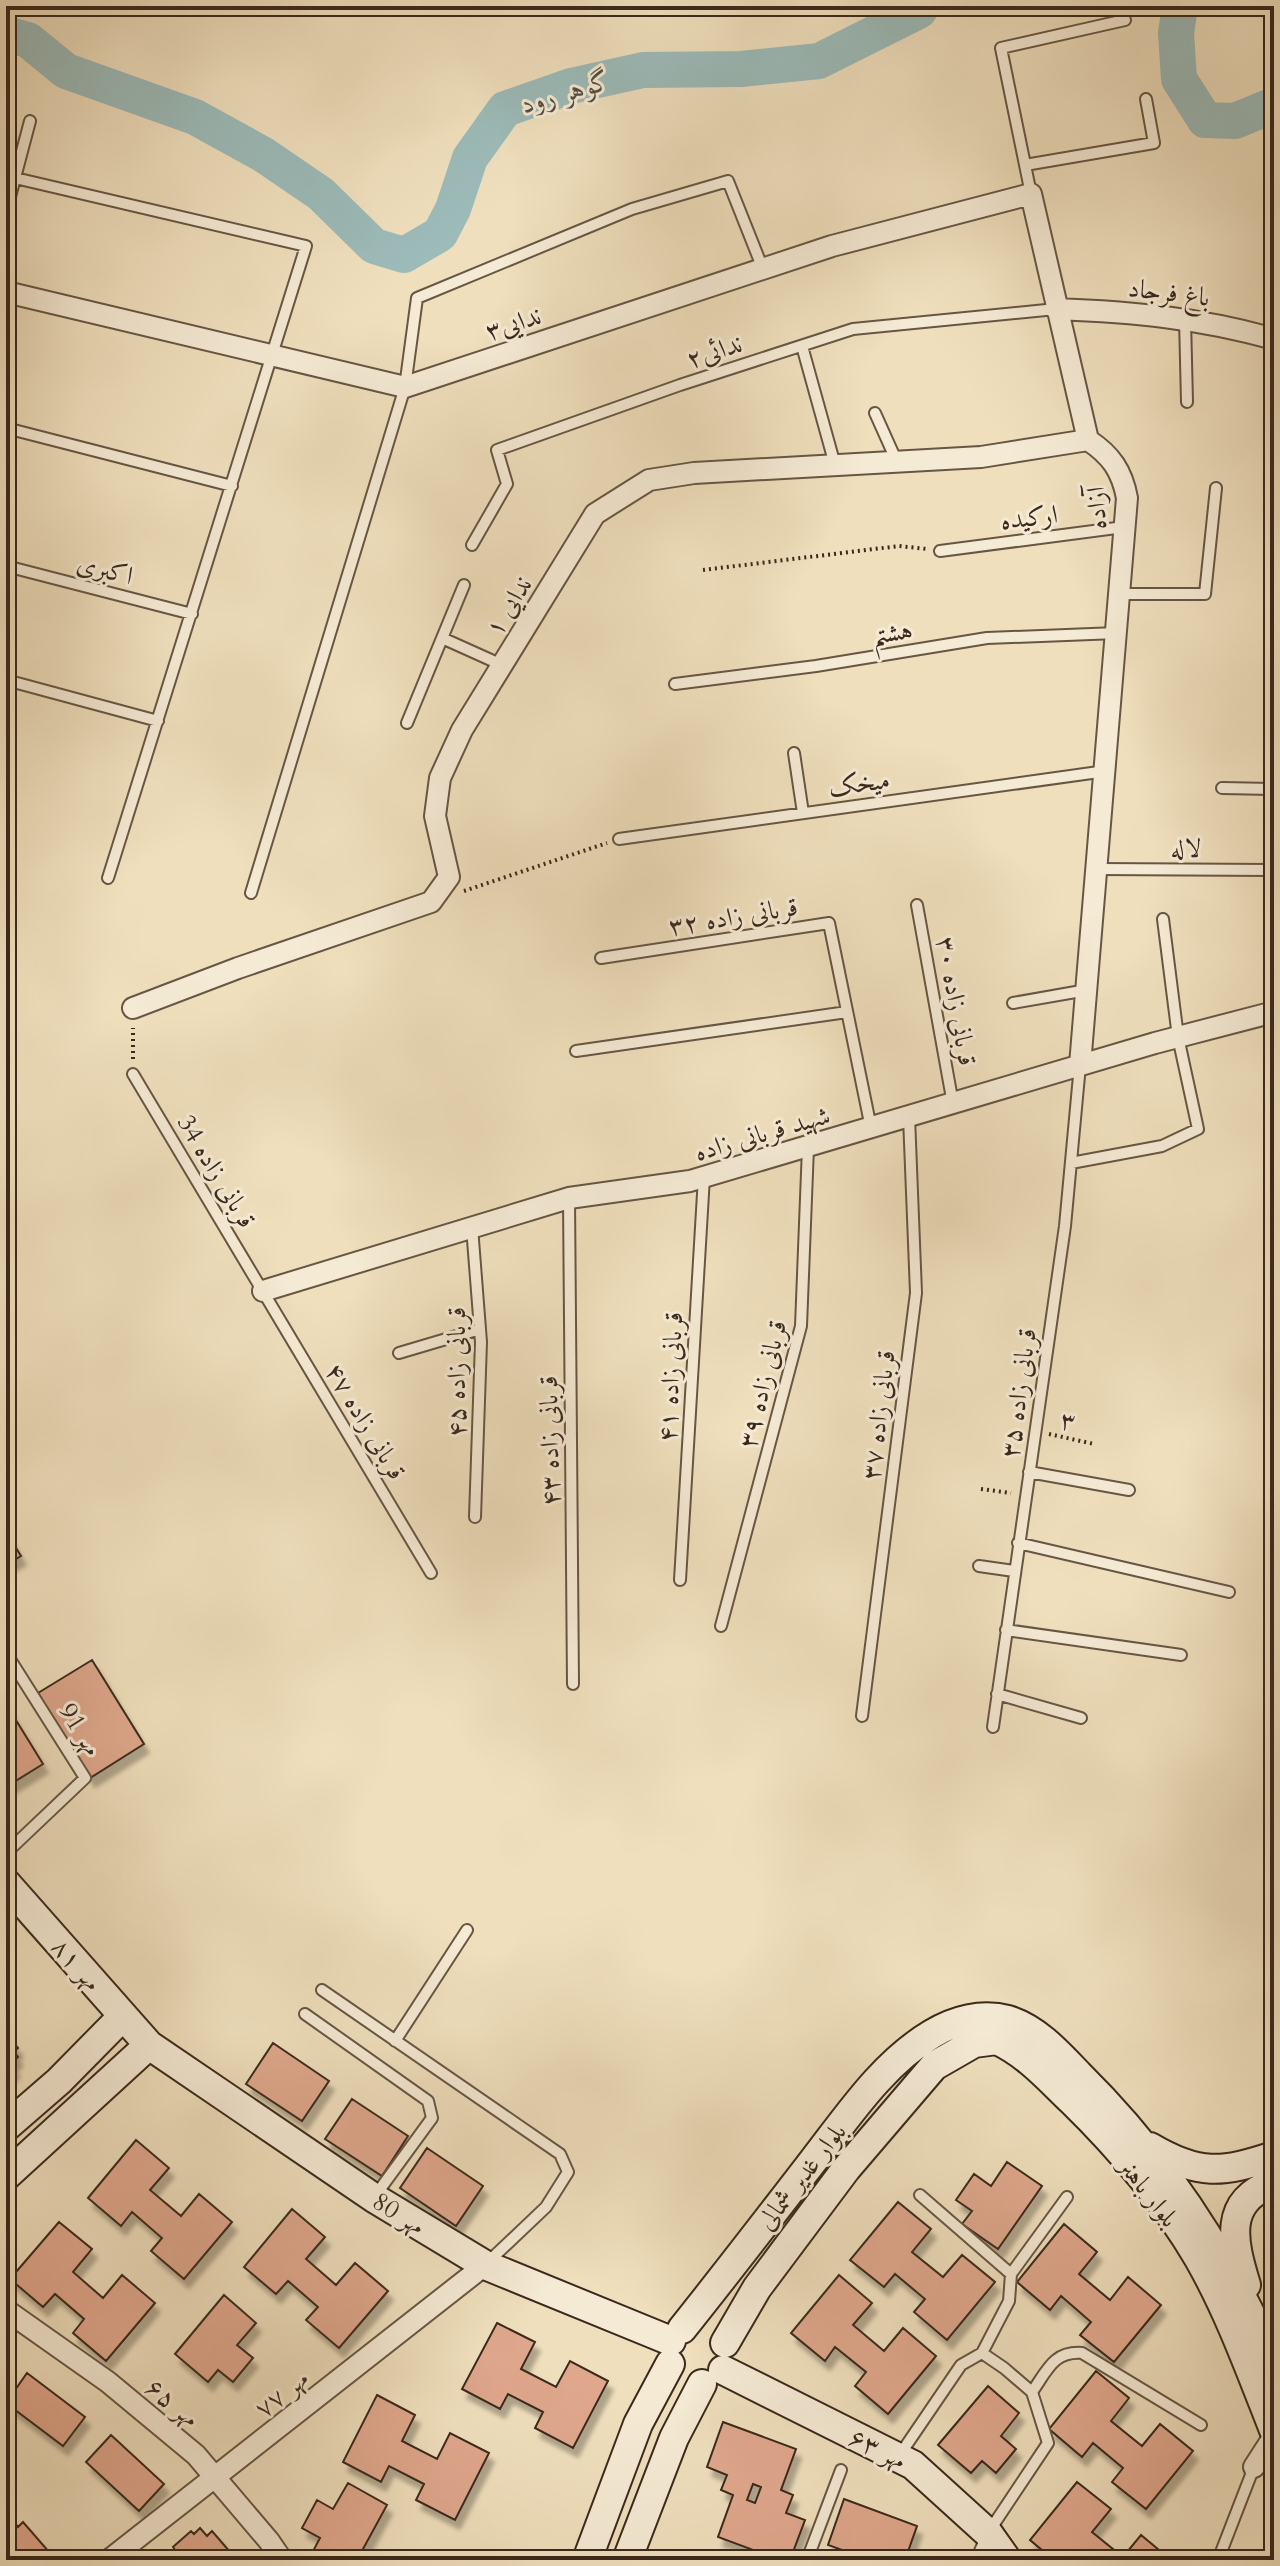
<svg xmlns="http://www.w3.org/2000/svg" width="1280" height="2566" font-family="Cardo,Amiri,serif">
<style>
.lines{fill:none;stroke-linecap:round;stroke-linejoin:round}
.river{stroke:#9cbbb9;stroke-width:36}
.building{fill:#dfa78c;stroke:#3a291c;stroke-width:2;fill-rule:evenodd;filter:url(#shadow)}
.lane-casing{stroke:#675644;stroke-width:14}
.street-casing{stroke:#675644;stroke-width:24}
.secondary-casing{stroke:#3a291c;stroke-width:32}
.path{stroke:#3a291c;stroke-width:4;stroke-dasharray:2 4;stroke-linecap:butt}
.lane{stroke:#f5ead4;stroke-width:10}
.street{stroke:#f5ead4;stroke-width:20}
.secondary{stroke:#f5ead4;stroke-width:28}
.labels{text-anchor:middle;stroke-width:6;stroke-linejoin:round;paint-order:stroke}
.street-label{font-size:26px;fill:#3a291c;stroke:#f5ead4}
.water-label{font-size:28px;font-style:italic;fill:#524e43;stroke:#f5ead4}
</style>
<defs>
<filter id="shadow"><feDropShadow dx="5" dy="9" stdDeviation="2" flood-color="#0004"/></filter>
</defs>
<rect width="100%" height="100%" fill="#efdfbd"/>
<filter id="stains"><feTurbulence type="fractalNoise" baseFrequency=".0025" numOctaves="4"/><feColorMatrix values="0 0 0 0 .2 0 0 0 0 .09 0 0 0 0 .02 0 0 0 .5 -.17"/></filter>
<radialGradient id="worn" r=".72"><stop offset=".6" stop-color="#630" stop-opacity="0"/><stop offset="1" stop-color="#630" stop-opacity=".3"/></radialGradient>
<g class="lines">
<!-- river -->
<path class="river" d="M1180 6 1176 33 1179 79 1205 120 1235 121 1274 105
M6 34 28 40 66 71 195 117 264 155 321 194 374 246 404 255 440 234 453 209 470 158 505 109 571 86 643 70 741 69 819 61 919 11 922 6"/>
</g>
<!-- building -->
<path class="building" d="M6 1532 21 1556 6 1565Z
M92 1660 144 1744 90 1778 38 1693Z
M6 1704 43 1764 6 1787Z
M6 2035 18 2048 14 2052 18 2057 11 2064 15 2068 6 2077Z
M273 2043 329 2081 302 2121 246 2084Z
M352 2099 408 2136 382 2176 325 2139Z
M136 2140 169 2168 150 2190 181 2216 199 2194 232 2222 184 2279 151 2251 162 2238 132 2212 121 2226 88 2198Z
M427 2148 483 2186 456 2226 400 2188Z
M1007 2162 1042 2186 998 2249 962 2224 972 2211 956 2200 974 2174 991 2186Z
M898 2202 931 2229 912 2252 943 2277 962 2255 995 2282 947 2340 914 2312 925 2299 895 2274 884 2287 850 2260Z
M292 2209 325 2237 306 2259 336 2285 355 2263 388 2291 339 2348 306 2320 318 2307 288 2281 276 2294 244 2267Z
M59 2222 92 2249 73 2272 103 2298 122 2275 155 2303 106 2361 73 2333 84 2319 55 2294 43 2307 10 2279Z
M1064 2224 1097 2252 1079 2274 1110 2300 1128 2277 1161 2305 1114 2362 1080 2335 1091 2322 1061 2296 1050 2310 1017 2282Z
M839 2275 872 2303 853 2325 884 2351 903 2328 936 2356 888 2414 855 2386 866 2372 835 2347 825 2361 791 2333Z
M224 2295 256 2323 237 2345 253 2358 233 2382 218 2370 208 2382 175 2354Z
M497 2323 535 2342 521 2369 556 2387 570 2361 608 2381 573 2448 535 2428 543 2412 508 2394 500 2409 462 2389Z
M1096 2371 1129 2398 1111 2421 1142 2446 1160 2424 1193 2451 1146 2509 1112 2482 1123 2468 1093 2443 1082 2457 1049 2429Z
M27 2373 85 2417 63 2446 6 2403Z
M988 2386 1019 2413 1001 2436 1016 2449 996 2473 982 2461 971 2473 938 2445Z
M377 2395 415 2415 402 2441 437 2459 450 2433 489 2453 455 2520 416 2500 424 2484 389 2466 381 2482 343 2462Z
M723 2422 796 2449 781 2490 793 2495 786 2513 805 2520 790 2560H780L718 2537 733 2495 721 2490 727 2475 707 2467ZM753 2484 761 2487 755 2503 747 2500Z
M111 2435 164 2484 139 2511 86 2462Z
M1077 2482 1111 2509 1092 2532 1123 2557 1141 2535 1171 2560H1081L1074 2554 1069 2560H1054L1030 2540Z
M348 2483 387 2505 357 2560H320L311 2555 320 2538 302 2528 317 2500 333 2509Z
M844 2499 917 2526 905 2560H845L848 2552 828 2545Z
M11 2519 18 2527 23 2522 56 2560H6V2524Z
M200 2528 207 2536 212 2531 237 2560H173L169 2555 175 2550 173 2547 191 2531 194 2534Z"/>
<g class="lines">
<!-- lane casing -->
<g class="lane-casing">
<path id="lane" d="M1025 165 1154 143 1146 99
M15 178 306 246 108 878
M1031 194 1001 48 1125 20
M6 212 30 121
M1185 319 1187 402
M802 346 835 465
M875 413 897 462
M6 428 232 486
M472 545 507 484 497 450 680 385 853 329 1056 309
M940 551 1124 527
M6 566 192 614
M1119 594H1205L1216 488
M442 638 502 665
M6 680 158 721
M675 684 816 666 987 638 1117 633
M407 723 464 585
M794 753 803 813
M1222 788 1274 789
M619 839 1106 771
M1097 869 1274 870
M251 893 405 387 417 298 632 209 728 181 763 269
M917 905 953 1104
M601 958 829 923 871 1128
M1013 1003 1087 990
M576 1051 847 1012
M133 1074 431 1573
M1071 1163 1162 1146 1198 1129 1178 1037 1163 919
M569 1198 573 1684
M472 1227 481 1342 475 1517
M399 1353 480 1329
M1029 1472 1129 1490
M1018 1543 1229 1592
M979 1566 1014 1571
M680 1580 704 1177
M721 1626 801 1326 808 1147
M1006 1630 1181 1655
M6 1653 85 1778 6 1853
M997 1694 1081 1718
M862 1716 916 1293 909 1117
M993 1727 1065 1226 1080 1065
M322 1990 560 2154 568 2172 546 2207 488 2262
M305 2014 428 2101 432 2118 375 2196
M395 2041 467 1930
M920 2195 1011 2274
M982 2353 1009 2301 1011 2274 1067 2197
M1032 2392C1047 2371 1053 2351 1082 2353L1201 2425
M899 2456 961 2365 982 2353 1004 2368 1032 2392 1048 2443 988 2533 976 2560
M807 2560 841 2470
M1218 2560 1254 2467"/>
</g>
<!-- street casing -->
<g class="street-casing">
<path id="street" d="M6 292 405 387 832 246 1031 194 1088 440C1111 455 1122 471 1127 498L1080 1065
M1056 309C1133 312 1200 318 1274 339
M133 1008 238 968 431 902 449 877 435 816 440 778 462 730 595 514 649 480 694 473 981 457 1088 440
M263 1291 569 1198 690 1181 1155 1043 1274 1012
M6 2310 108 2382 196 2455 269 2541 282 2560
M1254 2467 1274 2436
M109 2560 485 2265"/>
</g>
<!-- secondary casing -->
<g class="secondary-casing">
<path id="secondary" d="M6 1883 149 2045 374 2198 485 2265 671 2341
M6 2127 59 2081 123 2016
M1150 2147C1199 2176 1222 2173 1274 2156
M6 2176 149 2045
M1246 2285C1233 2242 1222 2201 1274 2183
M682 2329C726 2274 769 2218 813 2161 848 2116 882 2064 932 2034 955 2020 982 2013 1008 2020 1037 2029 1059 2054 1079 2075 1163 2158 1228 2257 1274 2366
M725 2343 757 2288 846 2169 934 2066 974 2043 997 2040C1027 2054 1048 2078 1072 2101 1119 2147 1164 2200 1198 2257 1229 2311 1251 2372 1274 2430
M723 2370 913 2465 988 2533 1007 2560
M587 2560 638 2424 670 2364
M627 2560 674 2438 702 2384"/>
</g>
<!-- path -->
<path class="path" d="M703 570 899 546 927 549
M464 891 607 843
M133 1059V1028
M1049 1434 1094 1444
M981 1489 1011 1493"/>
<!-- lane -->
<use href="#lane" class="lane"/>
<!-- street -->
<use href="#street" class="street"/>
<!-- secondary -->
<use href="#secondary" class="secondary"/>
</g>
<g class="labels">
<!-- street labels -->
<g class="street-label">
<text transform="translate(1169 292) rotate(7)" y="9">باغ فرجاد</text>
<text transform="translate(513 323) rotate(-18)" y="9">ندایی۳</text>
<text transform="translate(714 351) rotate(-18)" y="9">ندائی۲</text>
<text transform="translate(1096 508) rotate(-93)" y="9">آزاده</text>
<text transform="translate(1029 517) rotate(-7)" y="9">ارکیده</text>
<text transform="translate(105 569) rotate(14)" y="9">اکبری</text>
<text transform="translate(508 606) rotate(-58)" y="9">ندایی ۱</text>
<text transform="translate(892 632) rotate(-9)" y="9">هشتم</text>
<text transform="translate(859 783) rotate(-8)" y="9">میخک</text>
<text x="1186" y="857">لاله</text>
<text transform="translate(733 916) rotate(-9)" y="9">قربانی زاده ۳۲</text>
<text transform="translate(957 1001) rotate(80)" y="9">قربانی زاده ۳۰</text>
<text transform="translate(762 1133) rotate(-16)" y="9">شهید قربانی زاده</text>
<text transform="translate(217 1171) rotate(59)" y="9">قربانی زاده 34</text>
<text transform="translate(456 1372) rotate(-90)" y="9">قربانی زاده ۴۵</text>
<text transform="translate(670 1377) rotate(-87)" y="9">قربانی زاده ۴۱</text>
<text transform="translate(762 1384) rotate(-76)" y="9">قربانی زاده ۳۹</text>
<text transform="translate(1018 1393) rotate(-82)" y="9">قربانی زاده ۳۵</text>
<text transform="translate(878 1415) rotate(-83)" y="9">قربانی زاده ۳۷</text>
<text transform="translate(1068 1420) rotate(12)" y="9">۳</text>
<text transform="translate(366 1421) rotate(59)" y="9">قربانی زاده ۴۷</text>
<text transform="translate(549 1441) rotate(-91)" y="9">قربانی زاده ۴۳</text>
<text transform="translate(81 1729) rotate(58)" y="9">مهر 91</text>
<text transform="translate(77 1964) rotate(49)" y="9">مهر ۸۱</text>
<text transform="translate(801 2176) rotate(-52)" y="9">بلوار غدیر شمالی</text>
<text transform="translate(1149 2192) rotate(52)" y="9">بلوار باهنر</text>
<text transform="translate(399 2213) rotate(32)" y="9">مهر 80</text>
<text transform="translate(281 2393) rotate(-38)" y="9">مهر ۷۷</text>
<text transform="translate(173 2402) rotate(40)" y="9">مهر ۶۵</text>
<text transform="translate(878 2448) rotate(27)" y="9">مهر ۶۳</text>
</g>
<!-- water labels -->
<g class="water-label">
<text transform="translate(566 91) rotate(-16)" y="10">گوهر رود</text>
</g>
</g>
<!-- margin -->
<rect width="1280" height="2566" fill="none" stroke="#efdfbd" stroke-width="32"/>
<rect x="8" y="8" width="1264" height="2550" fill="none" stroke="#3a291c" stroke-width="4"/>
<rect x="16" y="16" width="1248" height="2534" fill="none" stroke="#3a291c" stroke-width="2"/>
<rect width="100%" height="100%" filter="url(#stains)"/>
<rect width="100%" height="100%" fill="url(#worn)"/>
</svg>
